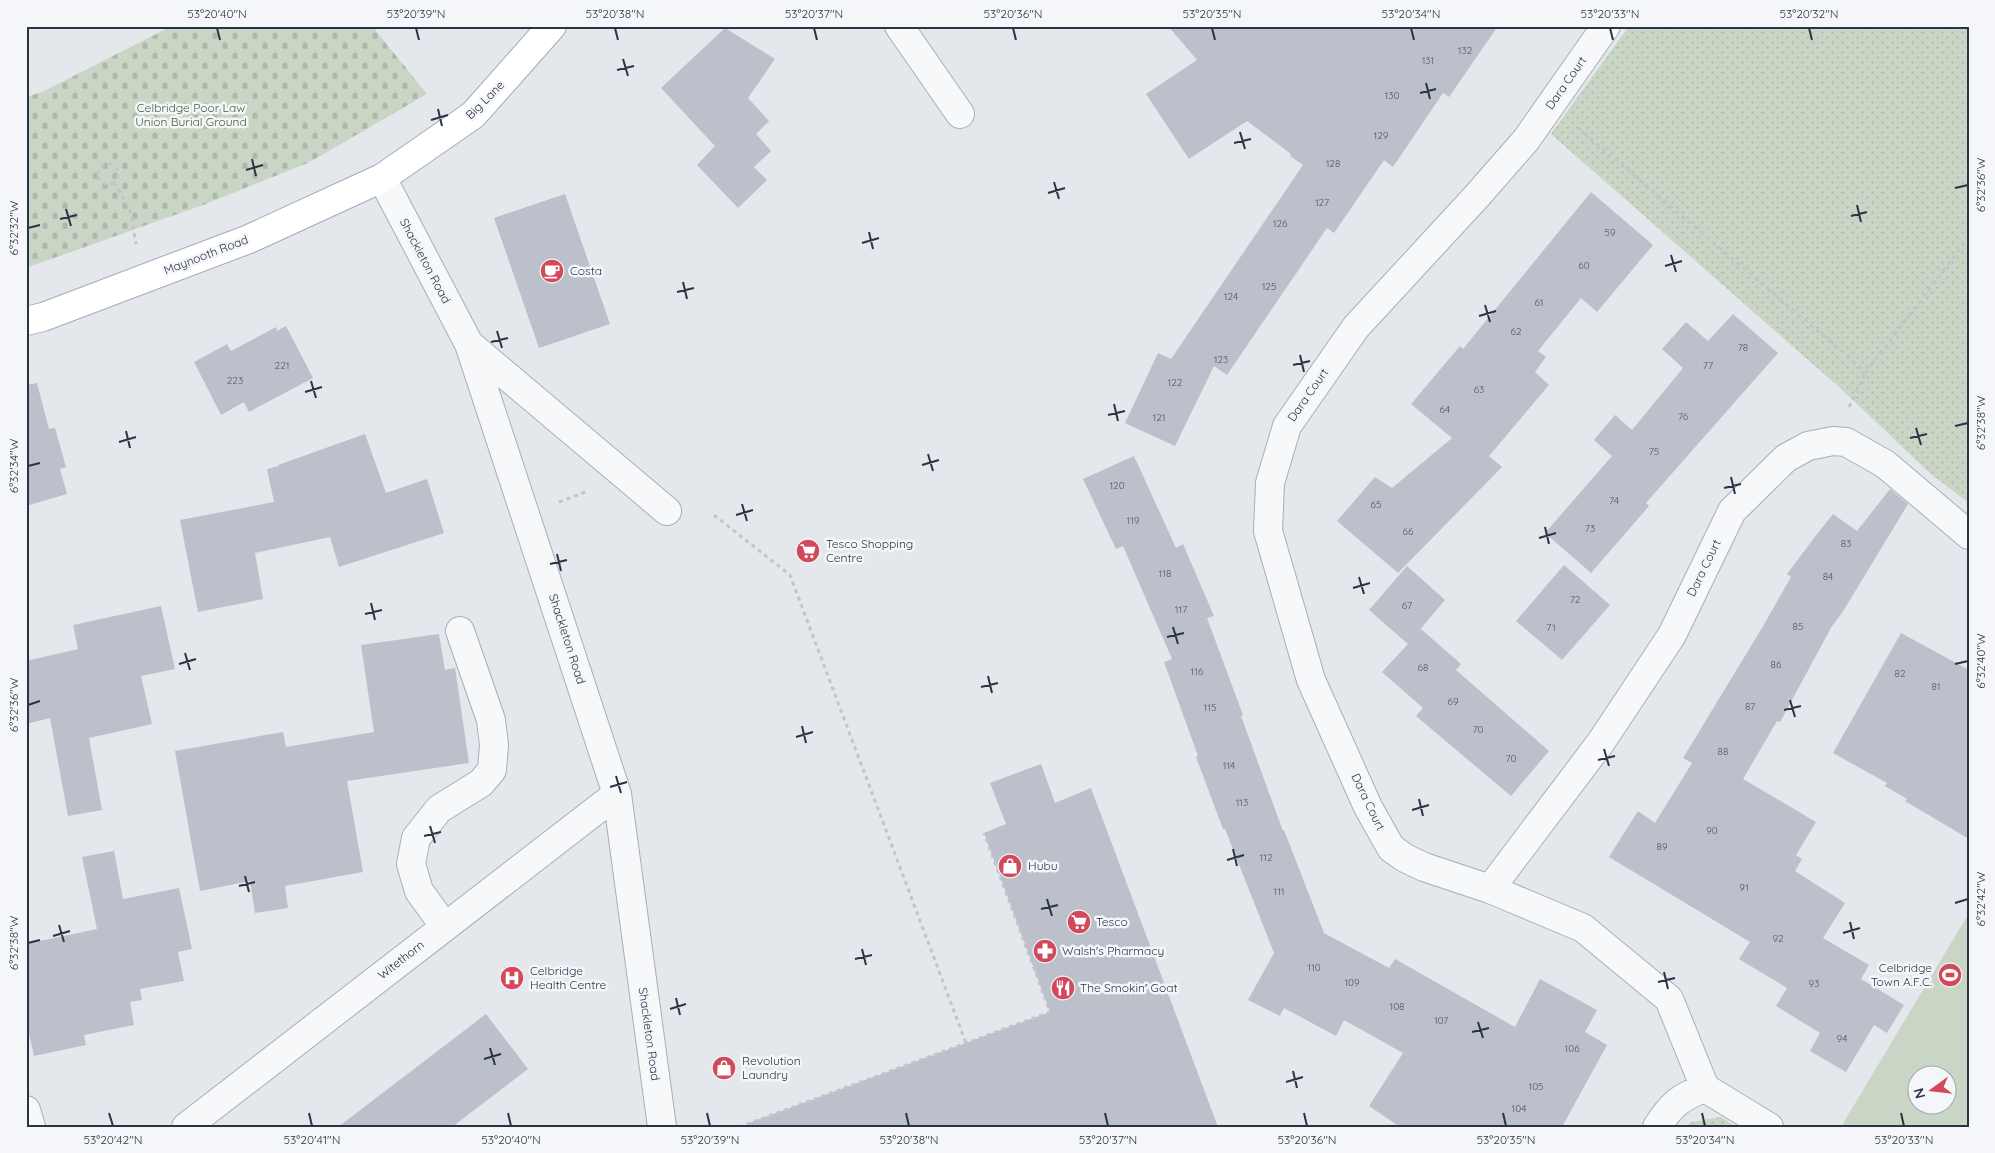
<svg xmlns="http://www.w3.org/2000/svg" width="1995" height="1153" font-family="Quicksand,sans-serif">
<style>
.grass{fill:url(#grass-dots)}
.cemetery{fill:url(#cemetery-stones)}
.pitch{fill:#c9d6c5;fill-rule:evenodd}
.building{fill:#bbc0ca}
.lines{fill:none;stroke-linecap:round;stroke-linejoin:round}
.minor-casing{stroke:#a9aeb7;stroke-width:30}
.major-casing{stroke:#a3abb8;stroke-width:30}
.path{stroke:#c2c5cb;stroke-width:3;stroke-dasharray:4 4;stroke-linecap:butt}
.minor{stroke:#f7f8fa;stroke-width:28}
.major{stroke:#fff;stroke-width:28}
.ticks{fill:none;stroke:#2b3445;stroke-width:2}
.labels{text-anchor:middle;stroke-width:5;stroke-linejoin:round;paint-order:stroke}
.number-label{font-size:10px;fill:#4f5766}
.street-label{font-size:12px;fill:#2b3445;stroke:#f4f6f9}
.park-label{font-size:12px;fill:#3f6138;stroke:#f4f6f9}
.poi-label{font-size:12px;fill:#2b3445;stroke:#f4f6f9;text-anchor:start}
.neatline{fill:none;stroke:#2b3445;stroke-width:2}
.ticks-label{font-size:12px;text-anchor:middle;fill:#2b3445}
</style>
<defs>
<pattern id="grass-dots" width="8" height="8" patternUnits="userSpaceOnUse" patternTransform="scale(1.25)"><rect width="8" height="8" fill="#c9d6c5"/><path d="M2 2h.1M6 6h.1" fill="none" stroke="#adb8ab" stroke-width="1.8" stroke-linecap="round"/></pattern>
<pattern id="cemetery-stones" width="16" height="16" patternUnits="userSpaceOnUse" patternTransform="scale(1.25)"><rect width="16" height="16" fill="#c9d6c5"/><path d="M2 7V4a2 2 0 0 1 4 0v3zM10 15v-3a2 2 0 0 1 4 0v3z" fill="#adb8ab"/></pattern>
</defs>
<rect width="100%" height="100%" fill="#e4e7ec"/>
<!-- grass -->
<path class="grass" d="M1629 26H1969V503L1931 474 1839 387 1551 134Z
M1721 1117 1736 1127H1684L1692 1122Z"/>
<!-- cemetery -->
<path class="cemetery" d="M172 26H372L427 94 308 163 203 205 26 268V97L42 92Z"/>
<!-- pitch -->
<path class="pitch" d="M1969 913V1127H1841ZM1918 1076H1948V1106H1918Z"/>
<!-- building -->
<path class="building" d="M1168 26H1498L1449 97 1443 93 1393 167 1384 160 1334 233 1327 228 1227 375 1214 366 1175 446 1125 423 1158 353 1171 359 1303 165 1290 156 1291 154 1247 121 1189 159 1146 94 1197 60Z
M725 28 775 59 748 98 769 121 756 134 771 151 754 167 767 180 738 208 697 165 715 146 661 88Z
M1591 192 1653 245 1597 312 1581 298 1538 351 1546 357 1535 372 1549 385 1489 456 1502 467 1398 573 1337 521 1375 477 1392 488 1452 438 1411 404 1460 346 1463 349Z
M565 194 610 324 539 348 494 218Z
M1733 314 1778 353 1646 503 1649 506 1591 573 1545 533 1612 456 1594 440 1615 415 1632 430 1683 368 1662 349 1686 322 1708 341Z
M286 326 313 378 249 412 244 402 221 415 194 362 227 344 231 351 276 327 277 331Z
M37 383 49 429 55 428 66 467 60 469 67 494 26 506V385Z
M365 434 386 493 427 479 444 533 339 567 330 537 255 553 263 599 198 612 180 520 274 502 267 469 279 466 278 465Z
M1134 456 1176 548 1183 544 1214 616 1207 618 1243 715 1241 716 1283 831 1284 830 1324 933 1389 968 1395 959 1515 1027 1540 979 1597 1010 1585 1032 1607 1045 1562 1127H1400L1369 1106 1403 1053 1344 1020 1336 1036 1284 1008 1280 1016 1248 1000 1274 953 1225 829H1223L1196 757 1198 756 1164 662 1172 659 1123 546 1116 549 1083 479Z
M1890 489 1908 504 1842 613 1832 626 1780 722 1777 721 1743 779 1816 822 1796 855 1802 859 1795 871 1845 903 1823 938 1869 965 1861 979 1904 1005 1887 1033 1874 1025 1846 1072 1810 1051 1820 1033 1776 1006 1787 988 1739 959 1750 942 1609 857 1638 811 1655 823 1692 763 1683 758 1762 628 1791 577 1787 574 1814 538 1833 514 1857 531Z
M1564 565 1610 605 1562 660 1516 621Z
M1407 566 1445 600 1412 639 1421 629 1461 664 1456 670 1549 751 1511 796 1416 716 1423 708 1382 672 1408 644 1369 610Z
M161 606 175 669 141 676 152 724 89 738 102 810 68 816 50 718 26 724V661L78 649 73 625Z
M1901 633 1969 670V839L1905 801 1907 799 1885 786 1887 783 1833 753Z
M439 634 445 670 455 668 469 763 347 781 363 872 285 886 288 908 255 913 250 881 200 891 175 751 283 732 286 747 374 732 361 645Z
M1041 764 1055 803 1091 788 1218 1127H750L749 1123 1050 1012 984 833 1006 824 990 783Z
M114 851 123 899 179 888 192 949 178 952 184 981 140 989 142 1000 130 1002 134 1025 84 1035 86 1045 34 1056 26 1020V944L97 929 82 857Z
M486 1014 528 1069 452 1127H338Z"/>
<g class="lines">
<!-- minor casing -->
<g class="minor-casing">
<path id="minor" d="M899 26 960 114
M1606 26 1526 140 1477 196 1356 327 1287 426 1270 483 1268 531 1311 680 1368 807 1391 848 1405 858 1424 867 1490 889 1583 928 1669 999 1705 1088 1769 1127
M382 178 469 344 617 794 662 1127
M469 344 667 511
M1490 889 1601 742 1672 635 1732 511 1786 458 1808 446 1833 441 1846 442 1885 464 1969 535
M445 927 419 891 411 864 416 838 439 809 481 783 492 770 494 745 491 720 460 631
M26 1110 31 1127
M186 1127 617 794
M1657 1127C1671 1105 1680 1097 1705 1088"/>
</g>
<!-- major casing -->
<g class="major-casing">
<path id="major" d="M26 321 43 317 249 239 382 178 473 115 552 26"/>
</g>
<!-- path -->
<path class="path" d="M1578 128 1866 372 1969 237
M98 174a10 10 0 1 1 20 0a10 10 0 1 1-20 0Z
M114 182 130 209 136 244
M1849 407 1866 372
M559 502 588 491
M714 515 790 575 966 1043
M739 1127 1050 1012 984 833"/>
<!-- minor -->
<use href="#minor" class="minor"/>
<!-- major -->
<use href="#major" class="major"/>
</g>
<!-- ticks -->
<path class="ticks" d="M217 28 220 40M416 28 419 40M615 28 618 40M814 28 817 40M1013 28 1016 40M1212 28 1215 40M1411 28 1414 40M1610 28 1613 40M1809 28 1812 40M623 59 628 76M617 70 634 66M1426 83 1430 99M1420 93 1436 89M438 109 442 126M431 120 448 115M1240 132 1245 149M1234 143 1251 139M252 159 256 176M246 170 263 165M1054 182 1059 199M1955 188 1968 185M1048 193 1065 188M1857 205 1861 222M66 209 71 226M1851 216 1867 212M60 219 77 215M28 228 40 225M869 232 873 249M862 243 879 238M1671 255 1676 272M1665 266 1682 261M683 282 687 299M677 292 694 288M1485 305 1490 322M1479 316 1496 311M497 331 502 348M491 342 508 338M1300 355 1304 372M1293 365 1310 361M311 381 316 398M305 392 322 387M1114 404 1118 421M1108 415 1125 411M1955 426 1968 423M1916 428 1921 445M126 431 130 448M1910 438 1927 434M119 442 136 437M928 454 933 471M922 465 939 460M28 466 40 463M1731 477 1735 494M1724 488 1741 484M742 504 747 521M736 515 753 510M1545 527 1549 544M1539 538 1556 533M557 554 561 571M550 564 567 560M1359 577 1364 594M1353 588 1370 583M371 603 375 620M365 614 382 610M1173 627 1178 644M1167 637 1184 633M185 653 190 670M179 664 196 659M1955 664 1968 661M988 676 992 693M981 687 998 683M1790 700 1795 717M28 705 40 701M1784 710 1801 706M802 726 806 743M796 737 813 732M1604 749 1609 766M1598 760 1615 756M616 776 621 793M610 787 627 782M1419 799 1423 816M1412 810 1429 805M430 826 435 843M424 836 441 832M1233 849 1237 866M1227 860 1244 855M245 876 249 892M239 886 255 882M1047 899 1052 916M1955 903 1968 899M1041 909 1058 905M1850 922 1854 939M59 925 64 942M1843 933 1860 928M53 936 70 931M28 943 40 940M862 949 866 965M855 959 872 955M1664 972 1668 989M1658 982 1675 978M676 998 680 1015M670 1009 686 1004M1478 1022 1483 1038M1472 1032 1489 1028M490 1048 495 1065M484 1059 501 1054M1293 1071 1297 1088M1286 1082 1303 1077M109 1113 113 1126M309 1113 312 1126M508 1113 511 1126M707 1113 710 1126M906 1113 909 1126M1105 1113 1108 1126M1304 1113 1307 1126M1503 1113 1506 1126M1702 1113 1705 1126M1901 1113 1904 1126"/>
<!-- icons -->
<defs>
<g id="cafe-disc" transform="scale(1.25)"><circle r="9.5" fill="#d1495b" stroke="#f4f6f9"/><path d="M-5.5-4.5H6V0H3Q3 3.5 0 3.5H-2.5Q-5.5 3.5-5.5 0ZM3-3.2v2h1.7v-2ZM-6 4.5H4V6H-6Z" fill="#fff"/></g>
<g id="supermarket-disc" transform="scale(1.25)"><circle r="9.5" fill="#d1495b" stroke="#f4f6f9"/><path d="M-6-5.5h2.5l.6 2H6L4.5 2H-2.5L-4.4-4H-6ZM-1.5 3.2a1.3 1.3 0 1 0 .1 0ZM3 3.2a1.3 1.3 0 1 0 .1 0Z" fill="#fff"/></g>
<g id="shop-disc" transform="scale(1.25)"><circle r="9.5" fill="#d1495b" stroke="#f4f6f9"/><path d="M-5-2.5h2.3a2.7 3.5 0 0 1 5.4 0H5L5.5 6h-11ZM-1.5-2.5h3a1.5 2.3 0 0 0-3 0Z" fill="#fff"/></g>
<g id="pharmacy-disc" transform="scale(1.25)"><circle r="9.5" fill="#d1495b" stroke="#f4f6f9"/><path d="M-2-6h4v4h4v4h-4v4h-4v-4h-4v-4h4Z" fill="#fff"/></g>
<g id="stadium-disc" transform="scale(1.25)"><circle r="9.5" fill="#d1495b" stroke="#f4f6f9"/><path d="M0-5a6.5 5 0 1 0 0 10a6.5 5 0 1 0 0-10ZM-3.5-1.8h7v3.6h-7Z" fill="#fff"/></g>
<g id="hospital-disc" transform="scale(1.25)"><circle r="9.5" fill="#d1495b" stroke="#f4f6f9"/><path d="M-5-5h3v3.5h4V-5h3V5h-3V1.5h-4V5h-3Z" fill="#fff"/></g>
<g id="restaurant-disc" transform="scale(1.25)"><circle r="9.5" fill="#d1495b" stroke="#f4f6f9"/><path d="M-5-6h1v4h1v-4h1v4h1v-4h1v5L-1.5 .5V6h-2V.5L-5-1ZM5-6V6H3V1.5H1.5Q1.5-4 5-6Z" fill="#fff"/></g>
</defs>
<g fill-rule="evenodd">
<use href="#cafe-disc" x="552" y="271"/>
<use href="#supermarket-disc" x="808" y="551"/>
<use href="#shop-disc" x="1010" y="866"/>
<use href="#supermarket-disc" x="1079" y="922"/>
<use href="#pharmacy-disc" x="1045" y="951"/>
<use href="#stadium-disc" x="1950" y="975"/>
<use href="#hospital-disc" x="512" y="978"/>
<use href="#restaurant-disc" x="1063" y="988"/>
<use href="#shop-disc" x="724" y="1068"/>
</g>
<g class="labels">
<!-- number labels -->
<g class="number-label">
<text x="1465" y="54">132</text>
<text x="1428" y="64">131</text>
<text x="1392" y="99">130</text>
<text x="1381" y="139">129</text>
<text x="1333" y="167">128</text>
<text x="1322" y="206">127</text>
<text x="1280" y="227">126</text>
<text x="1610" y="236">59</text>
<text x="1584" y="269">60</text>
<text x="1269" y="290">125</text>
<text x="1231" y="300">124</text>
<text x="1539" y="306">61</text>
<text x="1516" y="335">62</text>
<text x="1743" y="351">78</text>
<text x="1221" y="363">123</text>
<text x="282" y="369">221</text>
<text x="1708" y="369">77</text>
<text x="235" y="384">223</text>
<text x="1175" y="386">122</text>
<text x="1479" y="393">63</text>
<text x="1445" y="413">64</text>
<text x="1683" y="420">76</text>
<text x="1159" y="421">121</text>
<text x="1654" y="455">75</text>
<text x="1117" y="489">120</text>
<text x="1614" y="504">74</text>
<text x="1376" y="508">65</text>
<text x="1133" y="524">119</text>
<text x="1590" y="532">73</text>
<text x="1408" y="535">66</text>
<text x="1846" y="547">83</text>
<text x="1165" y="577">118</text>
<text x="1828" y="580">84</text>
<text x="1575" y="603">72</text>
<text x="1407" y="609">67</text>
<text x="1181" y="613">117</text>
<text x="1798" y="630">85</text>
<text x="1551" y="631">71</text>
<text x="1776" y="668">86</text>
<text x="1423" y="671">68</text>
<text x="1197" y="675">116</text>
<text x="1900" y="677">82</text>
<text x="1936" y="690">81</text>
<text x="1453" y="705">69</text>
<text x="1750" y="710">87</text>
<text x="1210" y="711">115</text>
<text x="1478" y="733">70</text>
<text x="1723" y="755">88</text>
<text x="1511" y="762">70</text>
<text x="1229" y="769">114</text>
<text x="1242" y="806">113</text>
<text x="1712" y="834">90</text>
<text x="1662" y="850">89</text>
<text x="1266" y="861">112</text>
<text x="1744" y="891">91</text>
<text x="1279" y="895">111</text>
<text x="1778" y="942">92</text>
<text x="1314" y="971">110</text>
<text x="1352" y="986">109</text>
<text x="1814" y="987">93</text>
<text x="1397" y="1010">108</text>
<text x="1441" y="1024">107</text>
<text x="1842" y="1042">94</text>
<text x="1572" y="1052">106</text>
<text x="1536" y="1090">105</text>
<text x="1519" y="1112">104</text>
</g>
<!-- street labels -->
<g class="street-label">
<text transform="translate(1566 83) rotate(-55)" y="4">Dara Court</text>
<text transform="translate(485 100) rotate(-45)" y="4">Big Lane</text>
<text transform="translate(206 255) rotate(-21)" y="4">Maynooth Road</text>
<text transform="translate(425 261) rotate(62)" y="4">Shackleton Road</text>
<text transform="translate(1308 395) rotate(-55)" y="4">Dara Court</text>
<text transform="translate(1704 568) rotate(-64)" y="4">Dara Court</text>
<text transform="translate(567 639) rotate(72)" y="4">Shackleton Road</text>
<text transform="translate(1368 802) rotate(64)" y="4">Dara Court</text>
<text transform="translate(401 960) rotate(-38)" y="4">Witethorn</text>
<text transform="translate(649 1034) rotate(82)" y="4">Shackleton Road</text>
</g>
<!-- park labels -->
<g class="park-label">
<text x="191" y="112">Celbridge Poor Law<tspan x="191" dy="14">Union Burial Ground</tspan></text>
</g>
<!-- poi labels -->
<g class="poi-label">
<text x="570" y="275">Costa</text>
<text x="826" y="548">Tesco Shopping<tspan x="826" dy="14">Centre</tspan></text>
<text x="1028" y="870">Hubu</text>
<text x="1096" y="926">Tesco</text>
<text x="1062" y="955">Walsh's Pharmacy</text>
<text x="1932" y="972" text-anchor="end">Celbridge<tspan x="1932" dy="14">Town A.F.C.</tspan></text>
<text x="530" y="975">Celbridge<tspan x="530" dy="14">Health Centre</tspan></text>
<text x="1080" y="992">The Smokin' Goat</text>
<text x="742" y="1065">Revolution<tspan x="742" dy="14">Laundry</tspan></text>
</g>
</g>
<!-- border -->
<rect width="1995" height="1153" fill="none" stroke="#f4f6f9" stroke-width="55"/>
<!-- north arrow -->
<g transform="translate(1932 1090) rotate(255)"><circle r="24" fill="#f4f6f9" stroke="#a4a8b1"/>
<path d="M0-4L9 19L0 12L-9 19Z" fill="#d1495b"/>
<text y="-8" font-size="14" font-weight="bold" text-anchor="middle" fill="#2b3445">N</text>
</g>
<rect x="28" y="28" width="1940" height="1098" class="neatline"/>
<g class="ticks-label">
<text x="217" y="18">53°20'40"N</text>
<text x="416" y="18">53°20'39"N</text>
<text x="615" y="18">53°20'38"N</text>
<text x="814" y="18">53°20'37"N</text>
<text x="1013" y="18">53°20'36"N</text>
<text x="1212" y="18">53°20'35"N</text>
<text x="1411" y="18">53°20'34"N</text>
<text x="1610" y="18">53°20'33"N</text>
<text x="1809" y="18">53°20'32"N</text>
<text transform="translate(1981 185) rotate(-90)" y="4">6°32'36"W</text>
<text transform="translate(14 228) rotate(-90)" y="4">6°32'32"W</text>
<text transform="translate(1981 423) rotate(-90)" y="4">6°32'38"W</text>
<text transform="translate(14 466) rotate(-90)" y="4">6°32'34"W</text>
<text transform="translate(1981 661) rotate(-90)" y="4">6°32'40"W</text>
<text transform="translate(14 705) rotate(-90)" y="4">6°32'36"W</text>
<text transform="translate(1981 899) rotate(-90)" y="4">6°32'42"W</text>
<text transform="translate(14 943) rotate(-90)" y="4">6°32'38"W</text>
<text x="113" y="1144">53°20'42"N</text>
<text x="312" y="1144">53°20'41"N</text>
<text x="511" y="1144">53°20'40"N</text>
<text x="710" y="1144">53°20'39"N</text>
<text x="909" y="1144">53°20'38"N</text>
<text x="1108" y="1144">53°20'37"N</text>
<text x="1307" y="1144">53°20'36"N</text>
<text x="1506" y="1144">53°20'35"N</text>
<text x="1705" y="1144">53°20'34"N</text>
<text x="1904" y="1144">53°20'33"N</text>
</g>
</svg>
